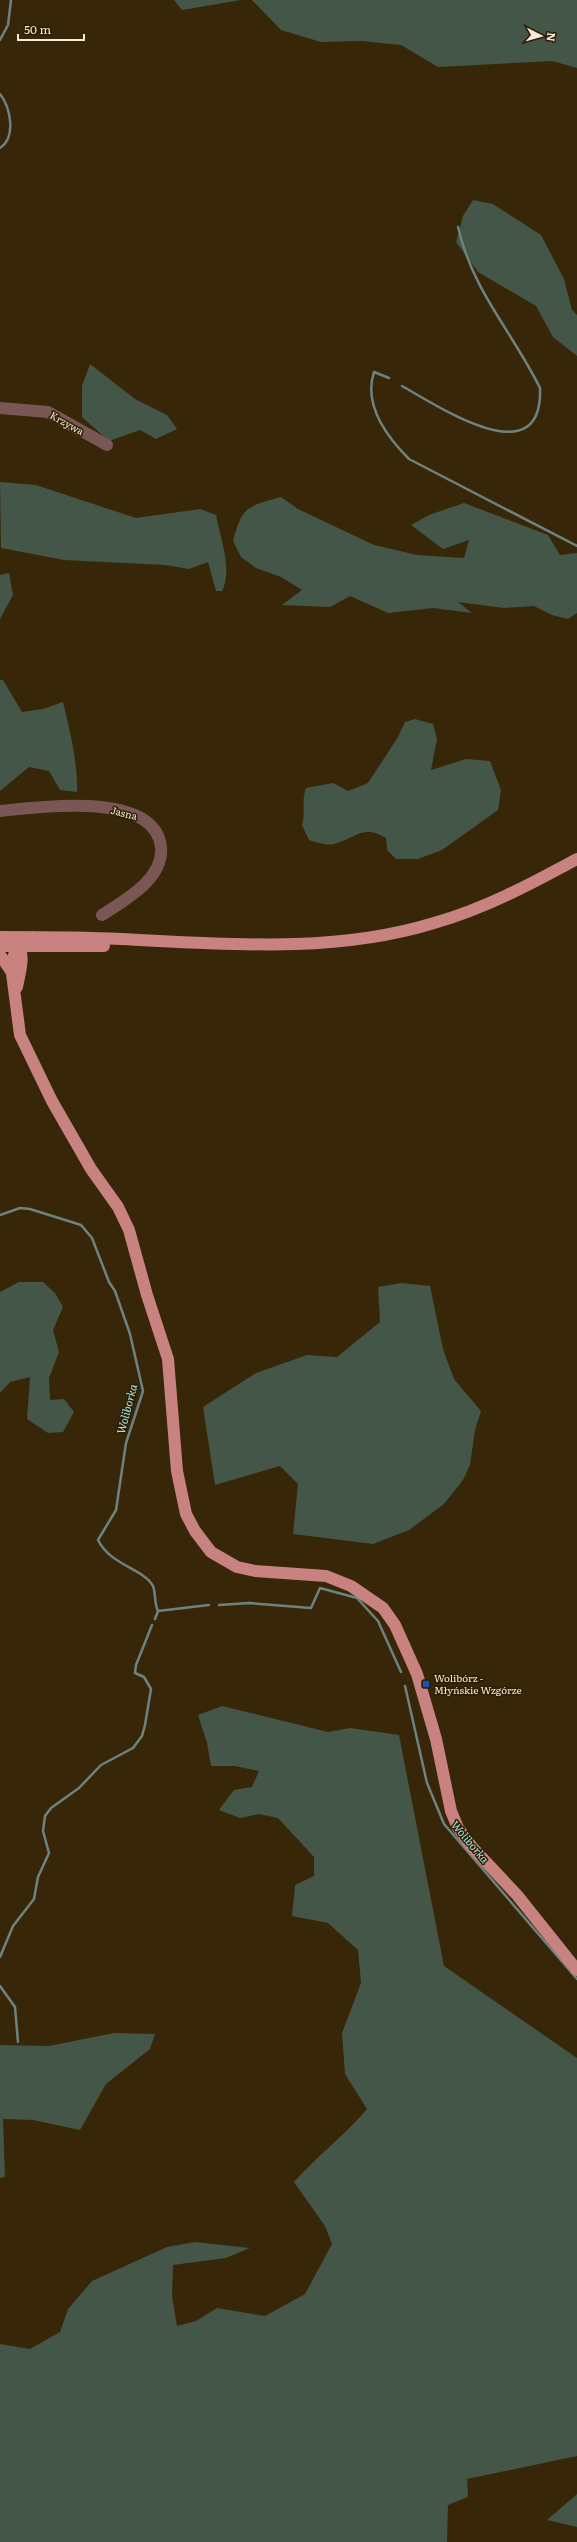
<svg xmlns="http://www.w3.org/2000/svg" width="577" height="2542" font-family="Literata,serif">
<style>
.green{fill:#435647}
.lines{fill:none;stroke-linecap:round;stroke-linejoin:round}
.stream{stroke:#6d8380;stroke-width:2.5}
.minor{stroke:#7a5755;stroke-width:12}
.major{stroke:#c8827f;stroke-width:12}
.transit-dot{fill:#1a4fb4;stroke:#2d1d01;stroke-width:1.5}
.labels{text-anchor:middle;stroke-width:3;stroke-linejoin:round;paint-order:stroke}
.street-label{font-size:10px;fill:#f6ebdb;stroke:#2d1d01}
.poi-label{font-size:10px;fill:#f6ebdb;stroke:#2d1d01;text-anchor:start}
.water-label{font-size:11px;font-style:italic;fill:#9fe8eb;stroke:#2d1d01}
</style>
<rect width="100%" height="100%" fill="#382609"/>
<!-- green -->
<path class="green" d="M174 0H241L182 10Z
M252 0H577V68L552 61 438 67 401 45 361 41 321 42 281 30Z
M473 200 493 204 541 235 564 279 572 310 577 315V356L553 337 536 306 478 272 456 242 463 216Z
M90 364 135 399 167 415 177 429 156 439 140 430 109 441 82 417V386Z
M0 482 36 485 136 518 200 509 216 515C220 537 233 570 222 591H216L208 562 189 569 165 565 64 560 1 548Z
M281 497 298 509 374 545 417 555 464 558 469 540 443 549 411 525 429 515 464 503 548 535 560 555 577 553V613L568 619 552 615 534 606 504 608 458 602 472 613 433 608 388 613 350 596 330 607 282 605 302 590 281 577 256 568 241 557 233 541C243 505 247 507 281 497Z
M9 573 13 595 0 619V575Z
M0 680H3L22 712 43 709 63 702C70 732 78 762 77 792L60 790 49 771 29 767 0 791Z
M415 719 433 724 437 739 431 770 466 759 490 761 501 790 498 810 442 850 418 859H396L387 850 386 838C363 824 356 838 334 844 327 846 316 842 309 840L302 825C306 812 301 801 306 788L333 783 348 791 368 783 398 737 405 722Z
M19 1282H43L55 1293 63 1307 53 1330 59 1352 49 1378 50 1400 64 1399 74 1412 63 1432 48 1433 27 1419 30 1377 10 1382 0 1393V1292Z
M401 1283 430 1286 443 1349 454 1379 481 1411 475 1430 470 1465 463 1480 444 1504 409 1530 373 1544 293 1534 298 1484 280 1466 215 1485 203 1407 256 1373 307 1355 337 1357 380 1322 378 1287Z
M222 1706 328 1732 350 1728 399 1735 444 1966 577 2058V2456L467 2479 468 2497 448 2505 447 2542H0V2344L30 2349 60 2332 68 2309 92 2281 167 2247 195 2242 250 2248 226 2258 173 2265 172 2296 177 2326 196 2321 217 2308 265 2316 305 2294 332 2244 325 2226 294 2182C317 2156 344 2136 367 2109L345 2074 342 2033 361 1983 358 1950 328 1923 292 1916 295 1885 314 1876V1857L278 1818 259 1814 240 1818 219 1810 234 1790 252 1787 259 1771 235 1766H211L207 1743 198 1715Z
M114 2033 155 2034 150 2049 106 2084 80 2130 33 2120 3 2119 5 2177 0 2178V2045L49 2046Z
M577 2494V2527L547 2520Z"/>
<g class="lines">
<!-- stream -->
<path class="stream" d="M0 40 8 25 11 0
M0 94C10 107 17 137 0 148
M389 378 374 372C363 405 386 436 409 459L577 546
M402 386C438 406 543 477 540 388 512 331 473 292 458 227
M0 1215 20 1208 30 1209 81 1225 92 1238 109 1282 115 1291 130 1334 143 1391 126 1443 116 1510 98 1540C110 1565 144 1569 153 1586 156 1594 154 1603 158 1611
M219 1605 249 1603 311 1608 320 1588 357 1598 378 1621 401 1672
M158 1611 209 1605
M155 1619 158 1611
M405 1686 427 1783 444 1824 577 1979
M0 1957 13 1926 34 1899 38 1877 49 1853 43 1831 45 1816 51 1808 79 1788 101 1765 133 1748 142 1736 145 1725 151 1689 144 1677 135 1673 136 1665 152 1625
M0 1986 15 2007 18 2042"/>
<!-- minor -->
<path class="minor" d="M0 408 48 412 107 445
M0 811C38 807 155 790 161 847 164 879 125 900 102 915"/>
<!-- major -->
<path class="major" d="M0 937C40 937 81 937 121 939 225 944 333 954 434 923 484 909 531 884 577 859
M33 937 16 948 11 966 20 1035 52 1101 91 1169 118 1207 129 1230 147 1295 168 1359 177 1471 186 1514 195 1531 211 1552 237 1567 255 1571 326 1576 351 1586 383 1608 395 1625 417 1674 436 1739 451 1811 458 1828 472 1847 517 1895 577 1970
M16 944C27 952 19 975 17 987
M0 946H104
M0 955 11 971"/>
</g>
<!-- markers -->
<rect class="transit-dot" x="422" y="1680" width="8" height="8" rx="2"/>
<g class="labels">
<!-- street labels -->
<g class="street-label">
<text transform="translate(67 423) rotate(29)" y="4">Krzywa</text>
<text transform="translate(124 813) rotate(14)" y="4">Jasna</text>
</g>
<!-- poi labels -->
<g class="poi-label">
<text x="434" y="1682">Wolibórz -<tspan x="434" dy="12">Młyńskie Wzgórze</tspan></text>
</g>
<!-- water labels -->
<g class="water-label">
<text transform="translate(127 1409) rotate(-75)" y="4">Woliborka</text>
<text transform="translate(470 1842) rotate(50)" y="4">Woliborka</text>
</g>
</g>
<!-- north arrow -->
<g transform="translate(541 36) rotate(96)" stroke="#2d1d01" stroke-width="3" paint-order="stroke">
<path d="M0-3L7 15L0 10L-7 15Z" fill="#f6ebdb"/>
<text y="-6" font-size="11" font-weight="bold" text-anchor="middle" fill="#f6ebdb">N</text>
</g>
<!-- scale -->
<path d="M18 34v6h66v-6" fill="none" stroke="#f6ebdb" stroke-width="2"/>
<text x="24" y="34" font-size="12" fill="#f6ebdb" stroke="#2d1d01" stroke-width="3" paint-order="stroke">50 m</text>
</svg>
